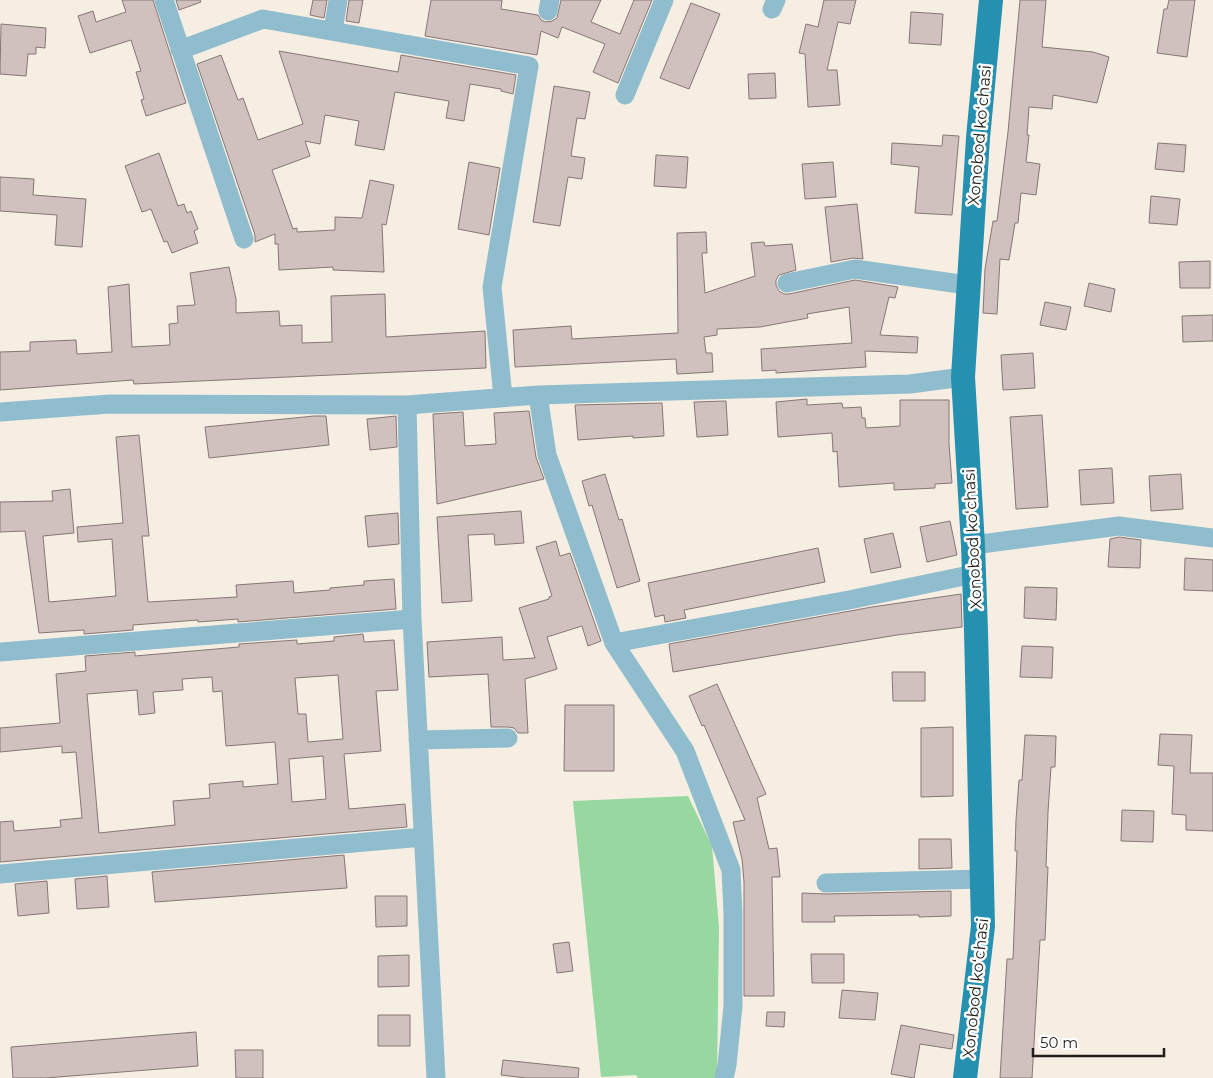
<svg xmlns="http://www.w3.org/2000/svg" width="1213" height="1078" font-family="Montserrat,sans-serif">
<style>
.green{fill:#96d8a0}
.building{fill:#d0c0be;stroke:#867775;fill-rule:evenodd}
.lines{fill:none;stroke-linecap:round;stroke-linejoin:round}
.minor{stroke:#8fbdce;stroke-width:19}
.major{stroke:#2590b0;stroke-width:24}
.labels{text-anchor:middle;stroke-width:5;stroke-linejoin:round;paint-order:stroke}
.street-label{font-size:16px;fill:#221f1a;stroke:#fff}
</style>
<rect width="100%" height="100%" fill="#f6eee2"/>
<!-- green -->
<path class="green" d="M688 796 712 846 719 927 717 1078H638L636 1075 601 1077 573 801Z"/>
<!-- building -->
<path class="building" d="M122 0H153L186 103 146 116 141 100 144 99 136 72 141 71 131 40 90 53 78 16 93 11 96 22 126 12Z
M176 0H200L201 2 179 10Z
M313 0H327L324 18 310 15Z
M349 0H363L359 23 346 21Z
M431 0H502L501 9 538 15 541 20 546 22 552 21 557 18 561 0H601L591 22 620 34 634 0H652L618 83 593 72 605 44 562 27 558 38 541 31 537 55 425 36Z
M824 0H856L850 24 838 22 827 70H837L840 105 808 107 805 54 799 53 806 24 818 27Z
M1020 0H1046L1042 47 1093 52 1109 57 1097 103 1053 95 1052 109 1029 107 1027 135H1029L1026 162 1040 164 1036 195 1021 193 1018 223H1015L1009 260 1000 259 997 314 983 313 985 269 993 221H997L1008 132Z
M1169 0H1195L1187 57 1157 53 1164 9H1167Z
M691 3 720 14 689 89 660 78Z
M911 12 943 14 941 45 909 43Z
M1 24 46 28 45 48 36 47V54H28L26 76 0 74Z
M279 51 398 72 401 55 516 75 513 94 501 91V89L470 84 464 121 446 118 449 101 395 92 384 150 355 145 359 121 325 115 320 144 305 141 310 156 272 170 293 229 297 228V232L335 230V217L362 218 370 180 394 185 386 225 382 224 384 272 333 270V267L279 270 278 244H275V234L255 242V235L197 64 221 55 238 100 243 98 258 140 303 124Z
M775 73 776 98 749 99 748 74Z
M554 86 590 92 585 119 577 118 571 156 585 158 582 179 568 177 560 226 533 222Z
M943 135 959 136 952 215 915 213 919 167 891 164 892 143 942 146Z
M1158 143 1186 145 1184 172 1155 169Z
M159 153 178 206 184 204 187 213 191 211 198 229 194 231 198 243 172 253 167 241 164 242 151 209 142 212 125 166Z
M656 155 688 157 686 188 654 186Z
M469 162 500 168 489 235 458 229Z
M833 162 836 197 805 199 802 164Z
M0 177 34 179 33 195 86 199 82 247 55 245 57 215 0 211Z
M1151 196 1180 199 1177 225 1149 223Z
M857 204 863 259 853 258 831 262 825 207Z
M706 232 707 253H702L705 293 755 276 751 243 764 242 765 246 792 244 796 270 779 275 776 280V285L779 291 784 294H789L855 280 898 287 895 298 889 297 880 335 918 337 917 353 865 351 866 367 776 373V370L762 371 761 349 852 343 849 307 807 314 808 318 760 327 717 329V335L704 337 706 353H712L713 372 677 374 676 359 515 367 513 330 571 326 572 339 678 333 677 233Z
M1210 261V288H1180L1179 262Z
M229 267 236 299V313L279 311 280 326 302 325V343L332 342 331 296 385 294 386 337 485 331 486 368 134 384 133 380 0 390V352L30 351V342L76 340 77 354 112 352 108 287 129 284 132 347 170 345 169 324 178 323 177 306 195 305 190 273Z
M1089 283 1115 289 1111 312 1084 306Z
M1045 302 1071 307 1066 330 1040 325Z
M1213 315V341L1183 342 1182 316Z
M1033 353 1035 388 1003 390 1001 355Z
M807 399V405L842 403 843 408 861 407 862 418H865L866 428 900 426V400H949V444L952 483 935 484V488L894 490V483L839 487 837 451 833 452 832 433 778 437 776 402Z
M726 401 728 435 697 437 694 402Z
M662 403 664 436 633 438V436L578 440 575 405Z
M529 411 536 457 544 479 437 504 433 414 463 412 465 446 496 444 494 413Z
M1042 415 1048 507 1016 509 1010 417Z
M314 416H326L329 445 209 458 205 427Z
M396 416 397 447 370 450 367 419Z
M139 435 149 536H142L148 602 237 597 236 585 293 581 294 593 330 590V588L364 585V581L394 579 396 609 238 622V619L198 622V620L133 625V630L84 634V630L39 633 25 531 0 532V502L53 501 52 491 70 489 74 533 43 536 49 602 116 596 112 539 78 542 77 527 123 523 116 437Z
M1112 468 1114 503 1081 505 1079 470Z
M605 474 619 520 622 519 640 581 617 588 592 505 589 506 582 481Z
M1181 474 1183 509 1151 511 1149 476Z
M521 511 524 543 495 545 494 534 468 535 472 601 442 603 437 517Z
M398 513 399 544 368 547 365 516Z
M950 521 957 555 927 562 920 527Z
M893 533 901 567 871 573 864 539Z
M1119 537 1141 540 1140 568 1108 567 1110 539Z
M556 541 560 556 570 553 601 641 588 646 582 626 547 637 557 669 525 679 528 733H518L514 728 508 727H491L488 674 429 677 427 642 502 637 503 660 535 658 519 608 549 599V597L552 596 536 547Z
M818 548 825 582 684 610 686 618 665 622 664 615 655 617 648 583Z
M1185 558 1213 560V591L1184 590Z
M1025 587 1057 588 1056 620 1024 618Z
M961 594 962 627 897 635 673 672 669 644 872 607Z
M363 634 364 642 394 640 398 690 376 691 381 751 344 754 349 809 405 804 407 827 0 862V822L13 821 14 831 61 827 60 820 82 818 76 752 62 753V746L0 752V728L60 723 56 674 86 671 85 656 135 652V656L239 647V644L297 640V644L334 641V637ZM338 675 343 739 308 742 306 714H298L295 678ZM212 677 213 692 222 691 226 746 275 742 278 784 243 787V781L209 784 210 798 173 801 175 825 99 833 87 694 137 690 139 715 155 713 153 692 183 690 182 679ZM323 756 326 799 292 802 289 759Z
M1022 646 1053 647 1052 678 1020 677Z
M892 672H925V701H893Z
M717 684 766 794 757 798 769 849 777 848 780 877H772L774 996H744V882L742 859 733 822 745 820 704 725 702 726 689 696Z
M565 705H614V771H564Z
M953 727V796L921 797V728Z
M1160 734 1192 735 1190 773H1213V831L1186 830V815L1172 814 1174 766 1158 765Z
M1025 735 1056 736 1055 767H1051L1048 812 1046 867H1048L1045 940H1040L1032 1078H1000L1007 959H1013L1017 851H1015L1016 820 1019 780H1022Z
M1122 810 1154 811 1153 842 1121 841Z
M919 839H951L952 868 919 869Z
M344 855 347 888 155 902 152 872Z
M107 876 109 907 77 909 75 879Z
M47 881 49 913 18 916 15 884Z
M951 891V916L919 917V915L834 916 835 922H802V893L826 894Z
M375 896H407V926L376 927Z
M569 942 573 971 557 973 553 944Z
M811 954H844V983H812Z
M409 955V986L378 987V956Z
M842 990 878 993 875 1020 839 1018Z
M767 1012H785L784 1027 766 1026Z
M378 1015H410V1046H378Z
M901 1025 954 1035 952 1049 920 1044 914 1078 891 1074Z
M196 1032 198 1066 45 1078H13L11 1047Z
M235 1050H263V1078H236Z
M503 1060 579 1068 578 1078H526L501 1075Z"/>
<g class="lines">
<!-- minor -->
<path class="minor" d="M164 0 244 239
M772 9 776 0
M548 11 550 0
M333 31 338 0
M180 50 263 19 529 66 492 287 503 397
M625 95 664 0
M787 283 855 269 967 285
M538 395 547 455 614 643 685 751 731 870 733 914V1006L727 1065 724 1078
M407 405 412 619 436 1078
M0 412 110 404 407 405 538 395 910 384 963 377
M973 545 1119 526 1213 538
M614 643 849 600 974 574
M0 652 412 619
M418 740 508 738
M0 874 423 837
M826 883 982 879"/>
<!-- major -->
<path class="major" d="M965 1078 983 926 976 631 973 545 963 377 978 138 991 0"/>
</g>
<g class="labels">
<!-- street labels -->
<g class="street-label">
<text transform="translate(979 135) rotate(-85)" y="6">Xonobod koʻchasi</text>
<text transform="translate(972 539) rotate(-93)" y="6">Xonobod koʻchasi</text>
<text transform="translate(975 988) rotate(-84)" y="6">Xonobod koʻchasi</text>
</g>
</g>
<!-- scale -->
<path d="M1033 1048v8h131v-8" fill="none" stroke="#221f1a" stroke-width="2.5"/>
<text x="1040" y="1048" font-size="15" fill="#221f1a" stroke="#ffffff" stroke-width="4" paint-order="stroke">50 m</text>
</svg>
